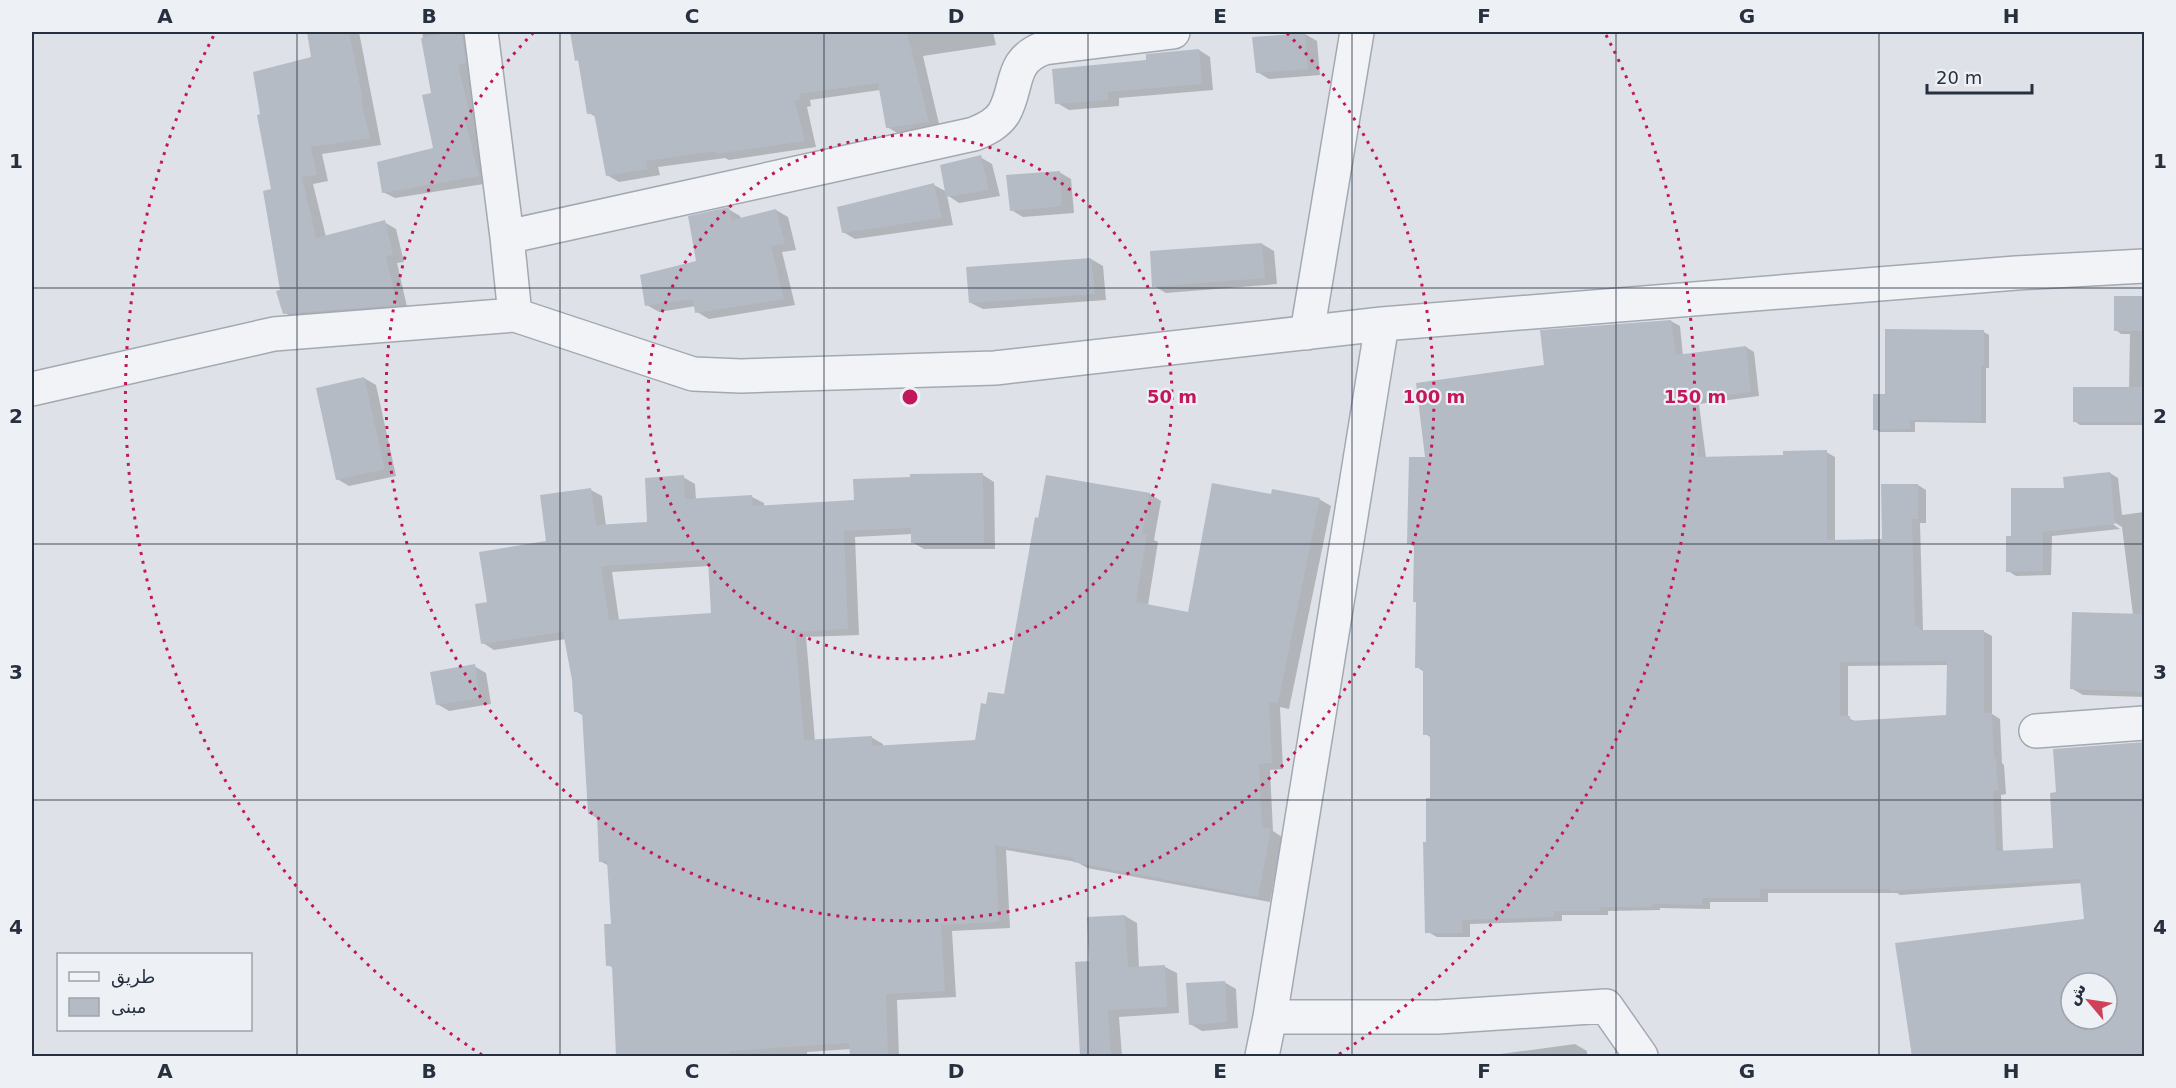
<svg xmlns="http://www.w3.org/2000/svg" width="2176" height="1088" font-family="'DejaVu Sans','Noto Sans Arabic',sans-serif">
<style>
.shadow{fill:#0003;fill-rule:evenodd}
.building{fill:#b5bbc5;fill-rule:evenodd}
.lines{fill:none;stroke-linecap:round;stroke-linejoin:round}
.minor-casing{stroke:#a3a9b2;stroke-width:36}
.minor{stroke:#f1f3f6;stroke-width:33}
.grid{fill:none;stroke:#27303f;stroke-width:1.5;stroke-opacity:0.55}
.ring{fill:none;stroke:#c2185b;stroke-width:3;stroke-dasharray:3 6}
.centre{fill:#c2185b;stroke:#edf1f5;stroke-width:3}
.ring-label{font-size:18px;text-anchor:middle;font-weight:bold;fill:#c2185b;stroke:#edf1f5;stroke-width:4.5;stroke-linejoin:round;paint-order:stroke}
.neatline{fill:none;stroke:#27303f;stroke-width:2}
.grid-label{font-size:20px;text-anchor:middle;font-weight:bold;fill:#27303f}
</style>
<rect width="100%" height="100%" fill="#dee2e8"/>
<!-- shadow -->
<path class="shadow" d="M308 32H359L381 145 322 154 328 181 313 184 326 237 384 222 396 229 404 262 397 263 408 311 297 320 285 313 273 190 312 58Z
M422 32H471L477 70 469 71 482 126 490 183 395 198 383 192 434 149 433 94Z
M572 32H993L996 45 923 56 940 128 899 134 887 127 880 90 810 100 811 106 807 107 816 147 729 160 725 158 658 167 660 175 619 182 607 175 596 117 589 113 580 62 577 60Z
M1305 34 1317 41 1320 75 1269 79 1257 72Z
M1199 50 1210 57 1213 90 1119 98V106L1069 110 1057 103 1148 62Z
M980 157 992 164 1000 196 959 203 947 195 953 225 855 239 843 232 934 185 947 192Z
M1059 172 1071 179 1074 213 1023 217 1011 210Z
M728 209 740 216 741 219 776 210 788 217 796 250 782 252 795 305 709 319 697 312 696 306 659 312 647 305 698 262Z
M1262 244 1274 251 1277 284 1166 293 1154 286Z
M1091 259 1103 266 1106 300 983 309 971 303Z
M2144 297V425H2080L2074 421 2129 388 2130 334H2121L2116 330Z
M1671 321 1680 326 1683 356 1746 347 1754 352 1759 396 1699 404 1706 458 1784 456 1826 452 1835 457V541H1883L1918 485 1926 490V523H1920L1923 630 1926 632 1983 631 1992 636V714L2000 719 2002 763 2004 765 2006 794 2001 795 2003 852 2055 849 2058 794 2144 743V1056H1912L1897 945 2086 920 2082 883 1900 895 1897 893H1768V902H1710V909L1660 908V910L1608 911V915H1562V921L1470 924V937H1437L1428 932 1427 843 1431 800 1432 738 1425 734 1424 672 1417 667V603L1414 601 1415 547 1408 543 1427 458 1546 367ZM1948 665V716L1857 722 1848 718V666ZM2071 983H2107V1019H2071Z
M1984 332 1989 335V368H1986V423L1915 422V432H1880L1875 429 1887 396Z
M364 378 376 385 396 476 349 486 337 479Z
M2110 473 2118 478 2122 515 2144 512V697L2083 695 2071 688 2133 615 2122 527 2109 519 2108 521 2120 529 2052 536 2051 575 2016 576 2008 571 2012 537 2065 489Z
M983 475 994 482 995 549H924L912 542V534L855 537 859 635 806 637 815 741 871 737 883 744V747L976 741 987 705 1005 695 1047 477 1150 494 1161 501 1154 540 1158 542 1148 605 1190 613 1272 495 1319 499 1331 506 1289 709 1280 707 1283 769 1270 770 1273 831 1282 837 1270 902 1087 868 1077 862 1006 850 1010 928 952 931 956 997 897 1000 899 1056H851V1049L807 1052V1056H618L613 968 608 965 612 925 609 866 600 861 598 819 589 813 584 716 575 711 573 680 566 639 494 650 483 643 488 603 548 542 591 490 602 496 606 526 649 523 683 477 695 484 696 500 752 497 764 503V507L855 501ZM710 566 712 615 619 620 612 572Z
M474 666 486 673 491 704 449 711 437 704Z
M1125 916 1137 923 1139 968 1165 967 1177 973 1179 1013 1119 1017 1122 1056H1074L1073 1055 1081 1054 1091 962Z
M1224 982 1236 989 1238 1028 1202 1031 1190 1024Z
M1575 1044 1587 1051V1056H1486Z"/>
<!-- building -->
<path class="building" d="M307 32H349L363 100H361L370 138 311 147 317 175 302 177 316 238 385 220 393 255 386 256 397 305 283 314 276 291 280 290 263 191 271 189 257 115 260 114 253 72 311 57Z
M447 32H462V34L466 63 458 65 471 119 465 120 479 176 382 193 377 162 433 148 422 95 431 93 421 38Z
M570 32H907L929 122 886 128 878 83 799 94 800 100 795 101 805 141 716 154 715 151 646 161 648 169 606 176 594 113 587 114 578 60 575 61Z
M1305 33 1308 69 1256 73 1252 37Z
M1199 49 1202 84 1108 92V100L1055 104 1052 69 1146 60V54Z
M981 155 989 190 946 197 940 165Z
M1060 171 1062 206 1010 211 1006 175Z
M934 183 942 218 842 233 837 207Z
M729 207 732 220 776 209 785 244 771 246 784 299 695 313 693 299 645 306 640 275 696 261 688 216Z
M1262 243 1265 278 1152 287 1150 251Z
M1091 258 1095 294 969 303 966 267Z
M2114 296H2145V331H2114Z
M1671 320 1676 355 1746 346 1751 392 1691 400 1698 457 1783 455V451L1827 450V540L1882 539 1881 484H1918V519H1912L1915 626H1919L1920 630H1984V713H1992L1994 758H1996L1998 790 1993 791 1996 851 2053 848 2050 793 2056 792 2053 749 2145 742V1053L2118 1056H1912L1895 943 2084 919 2080 879 1890 891V889H1760V898H1702V905L1652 904V907H1600V911H1554V917L1462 920V933H1425L1423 842H1426V798H1430V735H1423V668H1415L1416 602H1413L1414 543 1407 544 1409 457H1425L1416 383 1544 365 1540 330ZM1947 661 1946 715 1850 721V716H1840V662ZM2071 983H2107V1019H2071Z
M1885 329 1984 330V365H1981V421L1910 420V429L1873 430V394H1885Z
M364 377 385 469 336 480 316 388Z
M2073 387H2145V422H2073Z
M2110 472 2115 524 2043 532V571L2006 572V536H2011V488H2064L2063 477Z
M983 473 984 543H911V528L844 531 848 629 795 632 804 740 872 736V746L975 740 981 703 986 704 988 692 1004 694 1035 517 1038 518 1046 475 1150 493 1142 534H1147L1136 602 1188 612 1212 483 1271 494 1272 489 1320 498 1278 703 1269 702 1272 763 1259 764 1262 827 1271 829 1258 897 1073 862 1074 858 995 845 999 922 941 925 945 991 886 994 888 1056H850L849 1043 730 1051 731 1056H616L612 966H606L604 924H611L607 861 599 862 597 814H588L582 712H574L572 680 563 632 481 644 475 604 487 602 479 552 546 541 540 495 591 488 596 525 647 522 645 478 684 475 685 499 752 495 753 506 854 500 853 479 910 477V474ZM708 560 711 613 609 620 601 566Z
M2072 612 2145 614V692L2070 689Z
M475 664 480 698 436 705 430 672Z
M1125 915 1128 967 1165 965 1167 1007 1108 1010 1111 1056H1080L1075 962 1089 961 1087 917Z
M1225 981 1227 1022 1189 1025 1186 983Z"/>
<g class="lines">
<!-- minor casing -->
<g class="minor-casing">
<path id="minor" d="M481 32 507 237 515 315
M507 237 974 134C986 129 997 124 1004 113 1019 86 1009 61 1044 48L1173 32
M1307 333 1357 32
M32 389 274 334 515 315 693 374 741 376 995 368 1382 324 2016 273 2144 266
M2036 731 2144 723
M1270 1017H1438L1606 1006 1641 1056
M1262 1056 1270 1017 1382 324"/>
</g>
<!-- minor -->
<use href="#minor" class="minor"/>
</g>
<!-- grid -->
<path class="grid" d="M297 32V1056M560 32V1056M824 32V1056M1088 32V1056M1352 32V1056M1616 32V1056M1879 32V1056M32 288H2144M32 544H2144M32 800H2144"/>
<!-- distance rings -->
<g class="ring">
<circle cx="910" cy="397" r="262"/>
<path d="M1287 33A524 524 0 1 1 533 33"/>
<path d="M482 1055A785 785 0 0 1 214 35M1606 35A785 785 0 0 1 1338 1055"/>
</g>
<circle cx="910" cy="397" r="9" class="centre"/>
<g class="ring-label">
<text x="1172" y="403">50 m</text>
<text x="1434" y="403">100 m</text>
<text x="1695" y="403">150 m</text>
</g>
<!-- border -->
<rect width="2176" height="1088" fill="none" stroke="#edf1f5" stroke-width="66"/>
<!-- legend -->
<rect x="57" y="953" width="195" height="78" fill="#edf1f5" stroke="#9ea4ac" stroke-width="1.5"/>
<rect x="69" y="972" width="30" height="9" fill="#f1f3f6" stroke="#9ea4ac" stroke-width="1.5"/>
<text x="111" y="983" font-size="18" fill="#27303f">طريق</text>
<rect x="69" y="998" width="30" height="18" fill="#b5bbc5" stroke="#9ea4ac" stroke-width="1.5"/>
<text x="111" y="1013" font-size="18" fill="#27303f">مبنى</text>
<!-- north arrow -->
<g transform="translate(2089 1001) rotate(299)"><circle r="28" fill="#edf1f5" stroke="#9ea4ac" stroke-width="1.5"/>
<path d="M0-4.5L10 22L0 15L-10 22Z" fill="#cf4159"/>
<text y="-9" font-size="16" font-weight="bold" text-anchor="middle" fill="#27303f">ش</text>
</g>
<!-- scale -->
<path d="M1927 84v9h105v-9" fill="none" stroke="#27303f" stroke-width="3"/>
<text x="1936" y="84" font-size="18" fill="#27303f" stroke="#edf1f5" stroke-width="4.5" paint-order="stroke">20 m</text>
<rect x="33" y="33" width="2110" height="1022" class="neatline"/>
<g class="grid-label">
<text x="165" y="23">A</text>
<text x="429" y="23">B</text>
<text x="692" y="23">C</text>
<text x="956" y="23">D</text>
<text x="1220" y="23">E</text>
<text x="1484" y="23">F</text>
<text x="1747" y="23">G</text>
<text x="2011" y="23">H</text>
<text x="16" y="168">1</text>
<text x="2160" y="168">1</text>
<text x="16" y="423">2</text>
<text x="2160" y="423">2</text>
<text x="16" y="679">3</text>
<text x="2160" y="679">3</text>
<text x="16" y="934">4</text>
<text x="2160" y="934">4</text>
<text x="165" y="1078">A</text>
<text x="429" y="1078">B</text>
<text x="692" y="1078">C</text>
<text x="956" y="1078">D</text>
<text x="1220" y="1078">E</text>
<text x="1484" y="1078">F</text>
<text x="1747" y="1078">G</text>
<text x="2011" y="1078">H</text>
</g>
</svg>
